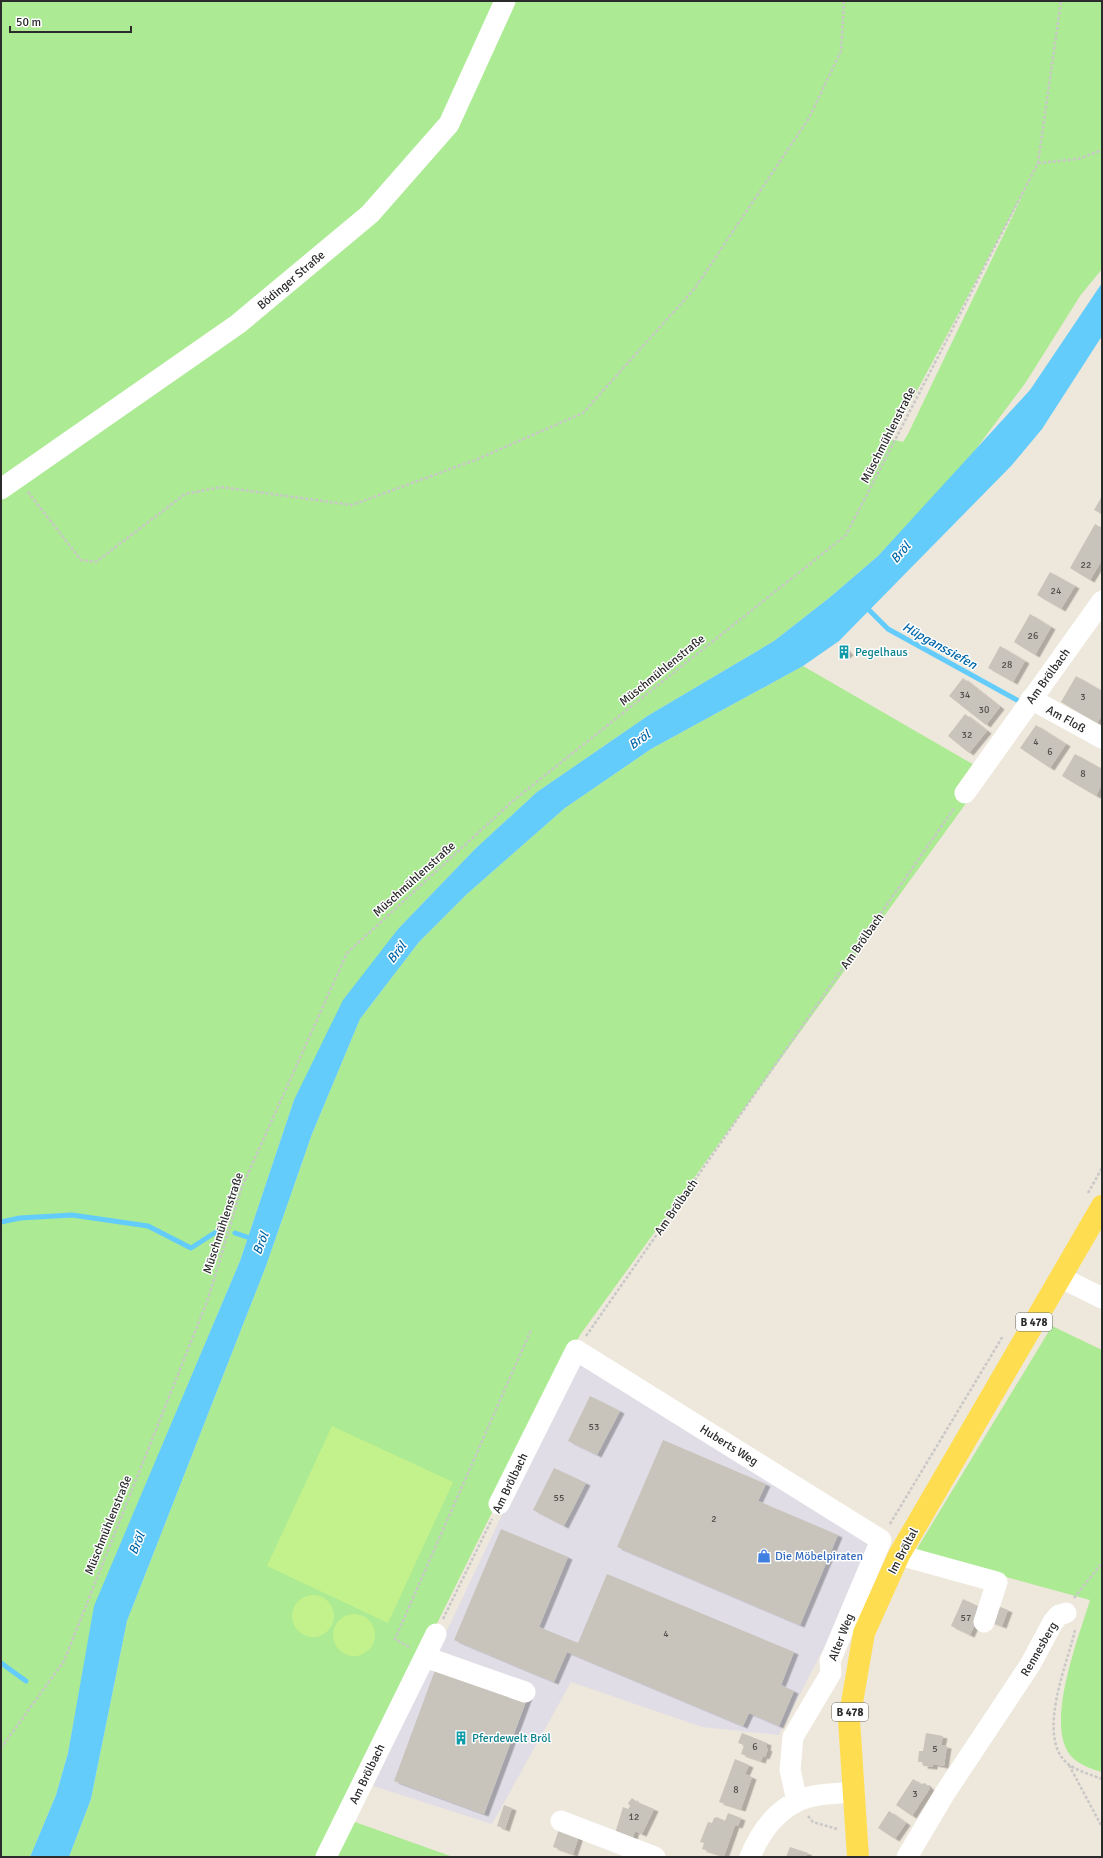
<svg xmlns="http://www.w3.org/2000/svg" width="1103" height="1858" font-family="Signika,sans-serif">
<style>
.industrial{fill:#e0dde6}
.green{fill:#acea93;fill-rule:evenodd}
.pitch{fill:#c3f28d}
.water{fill:#64ccfa}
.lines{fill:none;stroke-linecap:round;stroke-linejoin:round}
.stream{stroke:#64ccfa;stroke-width:5}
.building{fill:#c9c4bb;filter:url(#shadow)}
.path{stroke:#c8c8c8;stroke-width:2.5;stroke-dasharray:3 2;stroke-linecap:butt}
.minor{stroke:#fff;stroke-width:21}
.major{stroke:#fede50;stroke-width:22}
.labels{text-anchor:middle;stroke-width:3;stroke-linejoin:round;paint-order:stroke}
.number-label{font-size:10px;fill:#52514f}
.shield{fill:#fff;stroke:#6b6b6b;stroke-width:1}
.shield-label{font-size:11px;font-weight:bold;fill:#2b2b2b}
.street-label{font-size:12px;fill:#2b2b2b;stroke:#fff}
.culture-label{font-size:12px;fill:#0d838f;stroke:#fff;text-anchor:start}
.shop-label{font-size:12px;fill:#366cbe;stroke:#fff;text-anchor:start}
.water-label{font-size:13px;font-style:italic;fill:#0067a9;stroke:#fff}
</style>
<defs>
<filter id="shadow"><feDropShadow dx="4.5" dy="2.5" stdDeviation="0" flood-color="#0004"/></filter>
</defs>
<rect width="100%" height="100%" fill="#eee7db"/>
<!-- industrial -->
<path class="industrial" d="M578 1355 879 1541 779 1735 702 1727 571 1682 492 1824 373 1786Z"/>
<!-- green -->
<path class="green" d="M1 1H1102V269L1080 296 1026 382 970 457 878 556 829 598 774 641 649 715 537 792 475 849 398 929 294 1100 240 1261 95 1605 68 1753 56 1795 30 1857H1ZM1026 188 908 434 903 442 891 439Z
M803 666 988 773 580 1335 341 1817 453 1857H69L91 1799 127 1621 266 1266 312 1134 360 1019 419 942 467 894 565 808 651 749Z
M1052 1326 1102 1350V1772C1093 1770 1081 1765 1074 1759 1041 1731 1080 1634 1090 1600L915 1552Z"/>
<!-- pitch -->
<path class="pitch" d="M332 1426 453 1482 388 1623 267 1566Z
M292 1616a21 21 0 1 1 42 0a21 21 0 1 1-42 0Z
M333 1635a21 21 0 1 1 42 0a21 21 0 1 1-42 0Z"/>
<!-- water -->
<path class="water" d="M1102 283V336L1042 429 1012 465 839 641 803 666 651 749 565 808 467 894 419 942 360 1019 312 1134 266 1266 127 1621 91 1799 69 1857H30L56 1795 68 1753 94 1606 240 1261 294 1100 343 1000 398 929 475 849 537 792 649 715 774 641 829 598 878 556 1030 390Z"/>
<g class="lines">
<!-- stream -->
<path class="stream" d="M865 606 888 629 1017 700
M1 1222 20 1218 72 1215 148 1226 191 1248 216 1232
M235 1233 253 1239
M1 1663 26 1681"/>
</g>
<!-- building -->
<path class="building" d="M1102 496V514L1094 510Z
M1095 524 1102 528V560L1090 580 1070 568Z
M1050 572 1075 586 1061 609 1037 595Z
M1030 614 1051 627 1035 655 1014 642Z
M1000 646 1025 661 1013 682 988 668Z
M844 647 849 653 844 657 839 652Z
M1076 676 1102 691V715L1097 723 1061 702Z
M963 678 1000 707 986 725 949 696Z
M965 714 987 731 969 753 948 736Z
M1036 725 1066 744 1050 768 1020 748Z
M1075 754 1102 769V784L1096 796 1062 776Z
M590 1396 620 1411 597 1455 568 1441Z
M663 1440 766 1484 758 1501 838 1535 800 1625 617 1547Z
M554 1468 586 1483 564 1526 533 1510Z
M501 1529 568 1557 539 1627 578 1643 607 1574 794 1652 781 1685 794 1691 779 1726 749 1713 743 1726 567 1652 554 1682 454 1640Z
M963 1599 982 1608 970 1635 951 1626Z
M995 1605 1008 1610 1002 1626 989 1621Z
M438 1662 528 1696 484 1814 394 1781Z
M742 1733 767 1743 766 1748 768 1749 765 1757 763 1756 761 1761 741 1754 744 1745 738 1743Z
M926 1733 943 1736 941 1745 947 1746 944 1766 933 1764V1767L923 1766 924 1762H918L919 1751H923Z
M735 1759 749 1765 745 1774 752 1777 741 1809 719 1802Z
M913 1779 921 1784 925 1783 930 1788 912 1816 896 1805Z
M632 1798 637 1802 654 1809 642 1834 635 1831 631 1843 614 1837 623 1807 628 1809 630 1806 628 1803Z
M504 1805 512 1808 505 1829 497 1826Z
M889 1811 906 1823 895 1839 878 1828Z
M728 1813 741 1818 738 1826 735 1825 724 1856 702 1849 704 1843 700 1842 708 1822 712 1823 714 1818 717 1817 725 1821Z
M559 1829 579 1836 573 1854 553 1847Z
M790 1847 808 1853 806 1857H786Z"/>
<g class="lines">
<!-- path -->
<path class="path" d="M1038 163 1078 159 1102 150
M28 492 81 560 96 562 185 494 221 487 352 505 475 460 583 413 695 288 809 118 841 51 844 1
M1088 1193 1102 1168
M586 1336 955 807
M890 1524 1003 1336
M1074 1598 1102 1563
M443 1619 492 1519
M1075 1630C1068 1662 1035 1737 1068 1764 1077 1771 1092 1775 1102 1779
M409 1647 395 1639 531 1330
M1 1748 64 1661 208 1299 242 1187 347 953 514 800 846 535 1038 163 1061 1
M1069 1765 1102 1827
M808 1816 813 1822 837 1829"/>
<!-- minor -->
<path class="minor" d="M1 489 238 324 370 214 449 124 505 1
M1031 699 1102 738
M965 793 1102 601
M1060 1277 1102 1298
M499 1504 576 1350 881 1540 830 1661 831 1673 793 1737 790 1770 797 1801
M899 1555 997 1582 984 1622
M425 1657 525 1692
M561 1821 655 1857
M326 1857 436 1634
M750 1857C759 1835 774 1813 796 1802 813 1793 836 1794 854 1792
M907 1857 945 1793 1030 1665 1053 1622 1059 1615 1066 1613"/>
<!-- major -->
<path class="major" d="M858 1857 849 1720 864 1633 899 1555 1102 1206"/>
</g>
<!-- icons -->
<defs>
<g id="building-bare" transform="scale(1.08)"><path d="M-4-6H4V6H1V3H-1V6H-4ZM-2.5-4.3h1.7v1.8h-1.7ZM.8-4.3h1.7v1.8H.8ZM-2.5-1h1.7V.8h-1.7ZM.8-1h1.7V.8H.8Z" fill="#0f9aa8" stroke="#fff" stroke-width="2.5" paint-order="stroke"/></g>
<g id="shop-bare" transform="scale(1.08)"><path d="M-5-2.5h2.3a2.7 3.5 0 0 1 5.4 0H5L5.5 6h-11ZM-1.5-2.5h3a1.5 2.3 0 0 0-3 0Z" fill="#3f7fe0" stroke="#fff" stroke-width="2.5" paint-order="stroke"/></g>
</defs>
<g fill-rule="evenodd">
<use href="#building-bare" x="844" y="652"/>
<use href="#shop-bare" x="764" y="1556"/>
<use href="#building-bare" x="461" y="1738"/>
</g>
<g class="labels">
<!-- number labels -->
<g class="number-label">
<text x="1086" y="568">22</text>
<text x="1056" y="594">24</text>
<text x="1033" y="639">26</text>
<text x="1007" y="668">28</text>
<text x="965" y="698">34</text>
<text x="1083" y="700">3</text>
<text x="984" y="713">30</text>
<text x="967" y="738">32</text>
<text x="1036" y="745">4</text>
<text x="1050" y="755">6</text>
<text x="1083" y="777">8</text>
<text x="594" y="1430">53</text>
<text x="559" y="1501">55</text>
<text x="714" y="1522">2</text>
<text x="966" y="1621">57</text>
<text x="666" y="1637">4</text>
<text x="755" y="1750">6</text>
<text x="935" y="1752">5</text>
<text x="736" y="1793">8</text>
<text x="915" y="1797">3</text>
<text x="634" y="1820">12</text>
</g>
<!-- shield labels -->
<g class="shield">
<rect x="1016" y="1313" width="36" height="18" rx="3"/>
<rect x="832" y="1703" width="36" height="18" rx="3"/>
</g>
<g class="shield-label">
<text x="1034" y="1326">B 478</text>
<text x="850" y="1716">B 478</text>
</g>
<!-- street labels -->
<g class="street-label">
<text transform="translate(291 280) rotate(-40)" y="4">Bödinger Straße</text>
<text transform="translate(888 435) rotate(-63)" y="4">Müschmühlenstraße</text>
<text transform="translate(662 670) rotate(-39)" y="4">Müschmühlenstraße</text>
<text transform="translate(1048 676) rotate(-54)" y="4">Am Brölbach</text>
<text transform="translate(1066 719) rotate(29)" y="4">Am Floß</text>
<text transform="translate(414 879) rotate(-42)" y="4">Müschmühlenstraße</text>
<text transform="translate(862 941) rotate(-55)" y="4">Am Brölbach</text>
<text transform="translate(676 1207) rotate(-55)" y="4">Am Brölbach</text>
<text transform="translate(223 1223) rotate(-72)" y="4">Müschmühlenstraße</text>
<text transform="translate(729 1445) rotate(32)" y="4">Huberts Weg</text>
<text transform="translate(510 1483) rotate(-64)" y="4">Am Brölbach</text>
<text transform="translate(108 1525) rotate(-68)" y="4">Müschmühlenstraße</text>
<text transform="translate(903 1551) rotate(-62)" y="4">Im Bröltal</text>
<text transform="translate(841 1637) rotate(-69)" y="4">Alter Weg</text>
<text transform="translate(1039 1649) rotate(-60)" y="4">Rennesberg</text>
<text transform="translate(367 1774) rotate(-64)" y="4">Am Brölbach</text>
</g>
<!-- culture labels -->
<g class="culture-label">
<text x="855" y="656">Pegelhaus</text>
<text x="472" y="1742">Pferdewelt Bröl</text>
</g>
<!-- shop labels -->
<g class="shop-label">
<text x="775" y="1560">Die Möbelpiraten</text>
</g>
<!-- water labels -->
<g class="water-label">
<text transform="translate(900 552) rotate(-49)" y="5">Bröl</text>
<text transform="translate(940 645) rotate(29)" y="5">Hüpganssiefen</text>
<text transform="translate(639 739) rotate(-35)" y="5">Bröl</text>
<text transform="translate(396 952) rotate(-52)" y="5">Bröl</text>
<text transform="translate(260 1243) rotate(-69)" y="5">Bröl</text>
<text transform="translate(136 1543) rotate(-67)" y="5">Bröl</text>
</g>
</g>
<!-- border -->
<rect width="1103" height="1858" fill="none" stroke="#2b2b2b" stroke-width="4"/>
<!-- scale -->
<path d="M10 26v6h121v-6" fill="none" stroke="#2b2b2b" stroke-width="2"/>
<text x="16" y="26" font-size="12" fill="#2b2b2b" stroke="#ffffff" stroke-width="3" paint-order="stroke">50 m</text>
</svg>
